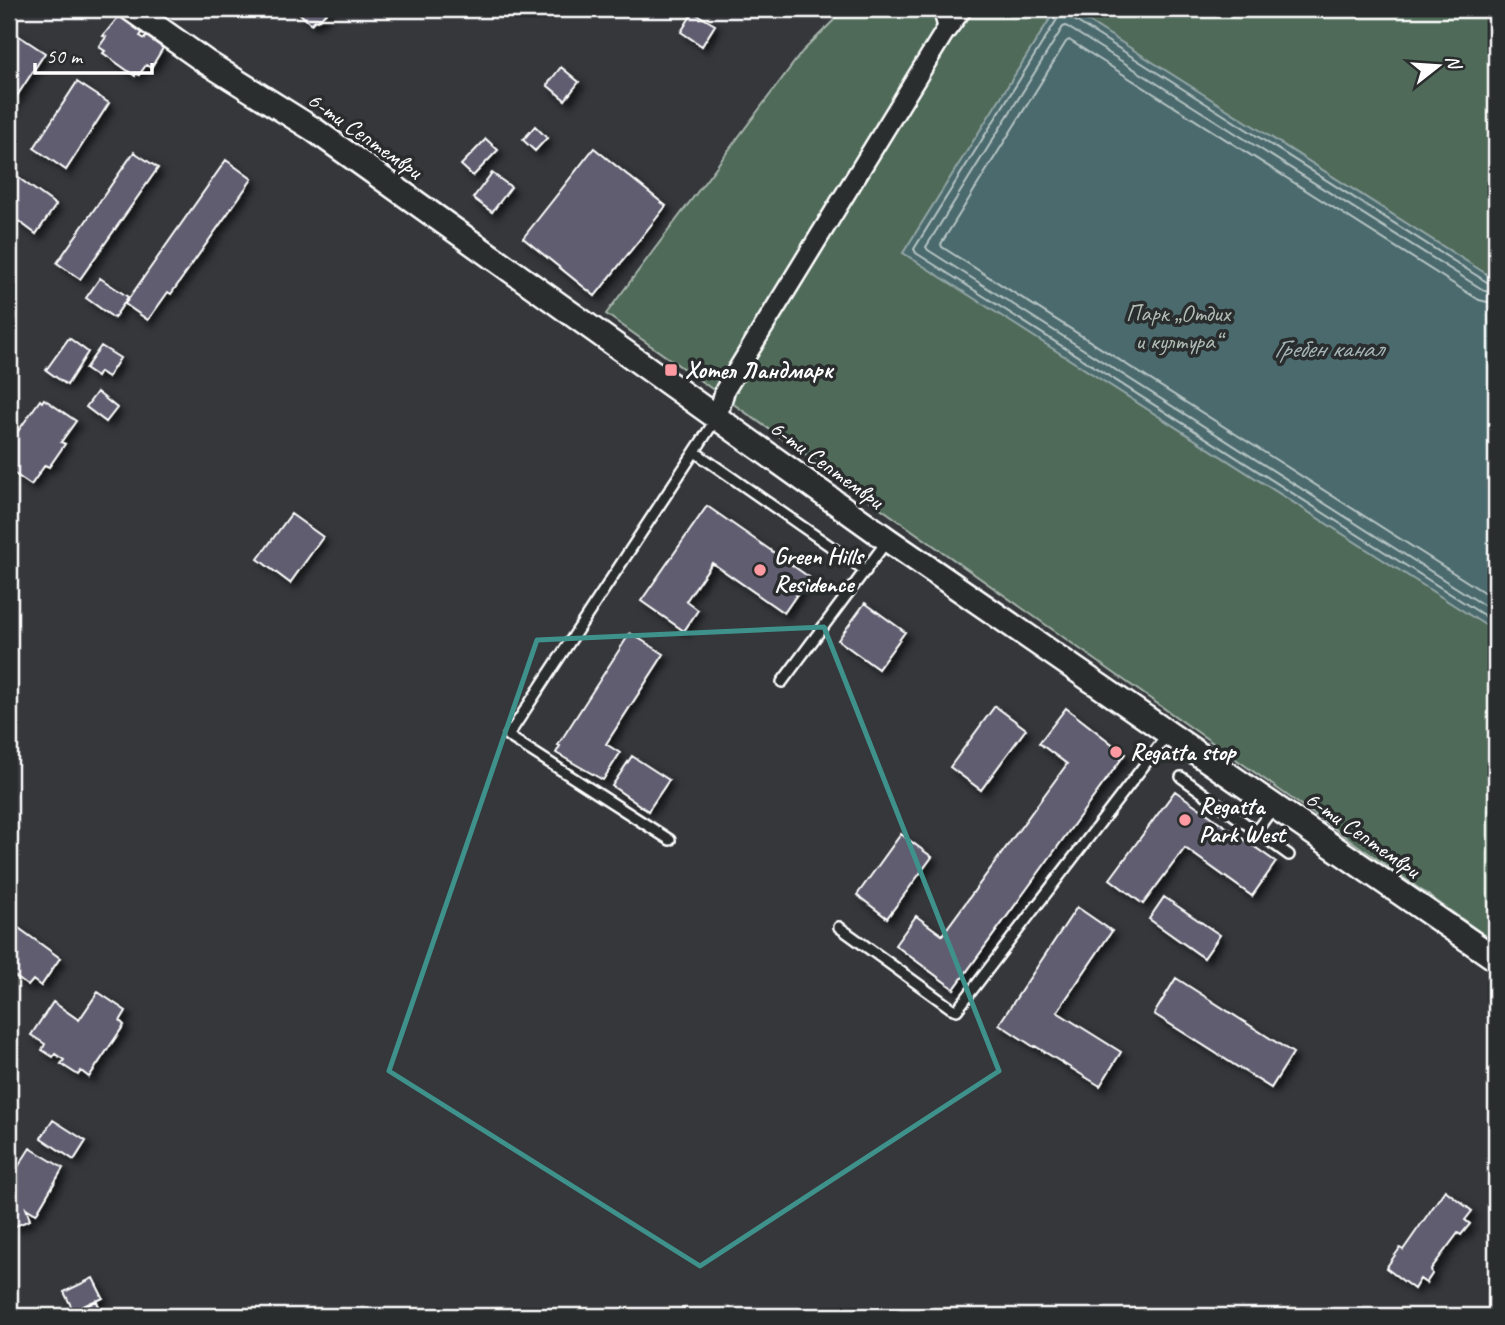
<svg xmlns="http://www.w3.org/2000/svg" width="1505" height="1325" font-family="Caveat,sans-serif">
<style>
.green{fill:#4f6a59;stroke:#a7b4ac;stroke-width:2}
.water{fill:#4c6b6d;stroke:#94a6a7;stroke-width:2}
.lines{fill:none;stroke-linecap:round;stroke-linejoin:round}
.shore{stroke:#b7c4c5;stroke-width:2}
.building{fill:#605d6f;stroke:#fff;stroke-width:2;filter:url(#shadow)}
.service-casing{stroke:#fff;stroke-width:14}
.minor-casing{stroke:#fff;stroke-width:23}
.tertiary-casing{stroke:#fff;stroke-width:28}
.service{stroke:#2a2d2e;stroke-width:9}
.minor{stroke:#2a2d2e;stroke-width:18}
.tertiary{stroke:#2a2d2e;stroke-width:23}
.marked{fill:none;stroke:#3f918b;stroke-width:5;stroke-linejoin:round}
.poi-dot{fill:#ff9aa2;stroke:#2a2d2e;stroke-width:2.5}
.labels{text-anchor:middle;stroke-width:7;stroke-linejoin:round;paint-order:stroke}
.street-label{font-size:24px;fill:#fff;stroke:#2a2d2e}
.park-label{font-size:24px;fill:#b0bcb4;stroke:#2a2d2e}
.poi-label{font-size:24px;font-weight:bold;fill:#fff;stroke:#2a2d2e;text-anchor:start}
.water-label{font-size:26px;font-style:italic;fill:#a6b5b6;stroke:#2a2d2e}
</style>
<defs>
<filter id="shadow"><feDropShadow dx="5" dy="5" stdDeviation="3.5" flood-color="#0009"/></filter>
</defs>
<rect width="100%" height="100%" fill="#35373b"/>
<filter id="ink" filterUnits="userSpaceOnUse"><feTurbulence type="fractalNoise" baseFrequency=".0143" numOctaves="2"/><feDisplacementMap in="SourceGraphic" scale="14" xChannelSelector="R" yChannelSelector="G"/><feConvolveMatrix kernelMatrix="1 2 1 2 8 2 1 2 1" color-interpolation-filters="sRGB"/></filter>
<g filter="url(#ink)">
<!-- green -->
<path class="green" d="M845 9H1496V943L606 314 802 52Z"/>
<!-- water -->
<path class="water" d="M1056 9H1069L1496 280V632L903 253Z"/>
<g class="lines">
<!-- shore -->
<path class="shore" d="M1496 285 1490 284 1071 18 1064 12 1061 13 914 249 916 253 1496 623
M1496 294 1485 291 1066 26 1063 27 926 247 928 250 1496 613
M1496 304 1479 300 1069 40 1066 42 941 244 942 247 1496 600"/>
</g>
<!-- building -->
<path class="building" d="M295 9H330L317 21 315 20 311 24Z
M693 12 715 25 702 46 681 32Z
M119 16 143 32 140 36 145 39 146 36 163 48 151 68 146 65 139 75 136 73 135 76 103 53 105 51 99 47 106 37 103 36Z
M13 32 45 53 9 108V39Z
M561 67 579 82 565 100 547 85Z
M77 82 109 103 66 170 34 148Z
M535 126 547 138 535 151 523 140Z
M486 139 498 150 473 176 461 165Z
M594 148 666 206 595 296 523 238Z
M134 152 158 168 80 279 57 263Z
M226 160 252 179 171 294 168 292 148 320 125 304Z
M9 171 56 205 36 234 9 214Z
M492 173 511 187 492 212 473 198Z
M100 278 128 297 114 318 86 298Z
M69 338 88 352 67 385 46 370Z
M101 346 120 358 108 377 100 372 97 377 85 369Z
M97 392 117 408 106 422 86 407Z
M44 399 76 421 61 442 65 444 49 467 45 465 31 485 9 470V444L40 400 42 402Z
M707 506 809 577 784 613 712 563 686 601 698 610 684 631 641 601Z
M291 514 323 537 290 583 258 559Z
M865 603 905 632 878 669 838 640Z
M630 633 664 654 606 744 620 753 603 780 556 753 560 746 558 745Z
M995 706 1026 729 981 790 950 767Z
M1066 708 1125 754 954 989 895 945 916 916 942 935 1067 764 1039 743Z
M632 756 669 780 648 811 612 786Z
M1175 791 1276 862 1252 896 1185 848 1143 904 1110 879Z
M901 834 932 857 887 918 857 895Z
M1164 897 1220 935 1204 958 1149 919Z
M1077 907 1112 931 1057 1012 1121 1052 1100 1086 1035 1046 1034 1047 999 1024Z
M9 921 60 958 41 986 33 980 28 986 9 972Z
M1176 978 1293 1053 1271 1088 1154 1014Z
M98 992 126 1011 120 1021 124 1025 89 1077 81 1071 78 1075 61 1064 64 1060 55 1054 53 1057 42 1050 45 1044 31 1035 53 1002 79 1020Z
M53 1120 86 1141 74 1160 41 1138Z
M30 1148 63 1168 36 1214 26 1208 30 1220 13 1227 9 1216V1181Z
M1445 1190 1472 1211 1465 1220 1470 1224 1461 1235 1458 1233 1431 1269 1432 1274 1426 1283 1420 1279 1414 1289 1386 1268 1400 1248 1403 1250Z
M93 1278 103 1298 74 1312 64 1292Z
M96 1300 104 1316H83L79 1308Z"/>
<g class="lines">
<!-- service casing -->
<g class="service-casing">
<path id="service" d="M938 9 944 31
M695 452 866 571
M782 682 887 541
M1181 777 1289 855
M1256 831 1274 807
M670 840 508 736 716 419
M839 927 951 1008 957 1010 1168 734"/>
</g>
<!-- minor casing -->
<g class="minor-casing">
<path id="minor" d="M717 418 725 390 944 33 962 9"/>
</g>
<!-- tertiary casing -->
<g class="tertiary-casing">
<path id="tertiary" d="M131 9 206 62 313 129 888 540 1496 959"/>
</g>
<!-- service -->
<use href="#service" class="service"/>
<!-- minor -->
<use href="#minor" class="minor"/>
<!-- tertiary -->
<use href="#tertiary" class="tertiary"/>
</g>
</g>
<!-- marked area -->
<path class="marked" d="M824 627 999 1071 700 1266 389 1071 537 640Z"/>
<!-- markers -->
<g class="poi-dot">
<rect x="664" y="363" width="14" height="14" rx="3.5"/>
<circle cx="760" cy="570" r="7"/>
<circle cx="1116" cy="752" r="7"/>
<circle cx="1185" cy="820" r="7"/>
</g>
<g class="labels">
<!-- street labels -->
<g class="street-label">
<text transform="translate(365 135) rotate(35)" y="8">6-ти Септември</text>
<text transform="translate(827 464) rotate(36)" y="8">6-ти Септември</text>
<text transform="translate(1363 834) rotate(35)" y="8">6-ти Септември</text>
</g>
<!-- park labels -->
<g class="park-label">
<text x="1178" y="321">Парк „Отдих<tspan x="1178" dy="28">и култура“</tspan></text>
</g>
<!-- poi labels -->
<g class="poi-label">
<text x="685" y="378">Хотел Ландмарк</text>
<text x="774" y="564">Green Hills<tspan x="774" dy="28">Residence</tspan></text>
<text x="1130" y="760">Regatta stop</text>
<text x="1199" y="814">Regatta<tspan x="1199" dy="28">Park West</tspan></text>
</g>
<!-- water labels -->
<g class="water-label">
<text x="1328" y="357">Гребен канал</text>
</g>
</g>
<!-- margin -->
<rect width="1505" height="1325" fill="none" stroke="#2a2d2e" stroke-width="35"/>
<rect x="18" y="18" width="1470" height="1290" fill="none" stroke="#fff" stroke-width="2.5" filter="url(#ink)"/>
<!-- north arrow -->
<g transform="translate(1438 66) rotate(73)" stroke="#2a2d2e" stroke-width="5" paint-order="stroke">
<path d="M0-5L12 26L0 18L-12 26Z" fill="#ffffff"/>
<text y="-10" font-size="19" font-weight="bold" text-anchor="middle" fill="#ffffff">N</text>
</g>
<!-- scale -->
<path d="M35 63v10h117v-10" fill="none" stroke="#ffffff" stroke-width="3.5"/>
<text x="46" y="63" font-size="21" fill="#ffffff" stroke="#2a2d2e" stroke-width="5" paint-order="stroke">50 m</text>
</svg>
